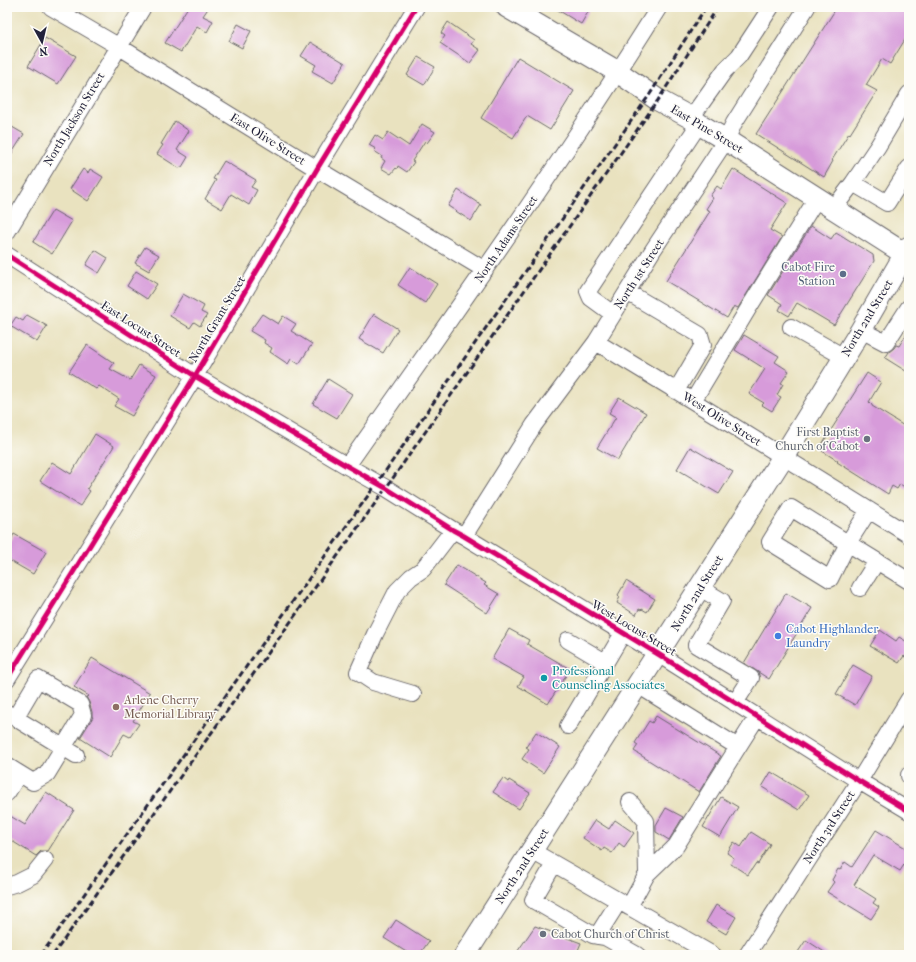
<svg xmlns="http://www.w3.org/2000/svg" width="916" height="962" font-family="'IM FELL French Canon',serif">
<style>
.building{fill:#d79bda}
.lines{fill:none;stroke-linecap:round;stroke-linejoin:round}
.minor-casing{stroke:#686569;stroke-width:18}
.major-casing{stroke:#686569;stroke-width:23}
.minor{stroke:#fff;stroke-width:16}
.major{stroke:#fff;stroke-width:21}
.rail{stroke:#22223b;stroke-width:3;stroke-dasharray:6 3;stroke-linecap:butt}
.cycleway-casing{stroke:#fdfcf7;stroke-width:8}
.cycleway{stroke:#d6006c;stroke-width:5}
.service-dot{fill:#5c6f8a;stroke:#fdfcf7;stroke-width:1.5}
.worship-dot{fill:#6b7280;stroke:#fdfcf7;stroke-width:1.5}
.shop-dot{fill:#3f7fe0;stroke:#fdfcf7;stroke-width:1.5}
.culture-dot{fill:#0f9aa8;stroke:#fdfcf7;stroke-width:1.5}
.education-dot{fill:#8d6e63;stroke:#fdfcf7;stroke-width:1.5}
.labels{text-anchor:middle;stroke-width:3;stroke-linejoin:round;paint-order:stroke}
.street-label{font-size:12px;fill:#22223b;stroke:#fdfcf7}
.service-label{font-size:12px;fill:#4e5e75;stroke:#fdfcf7;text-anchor:end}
.worship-label{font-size:12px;fill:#5b616d;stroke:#fdfcf7;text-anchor:end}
.shop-label{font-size:12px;fill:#366cbe;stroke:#fdfcf7;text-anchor:start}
.culture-label{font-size:12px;fill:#0d838f;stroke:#fdfcf7;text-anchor:start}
.education-label{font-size:12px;fill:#785e54;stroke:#fdfcf7;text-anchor:start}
</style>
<rect width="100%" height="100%" fill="#fdfcf7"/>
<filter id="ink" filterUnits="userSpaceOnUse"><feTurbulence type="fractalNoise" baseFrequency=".025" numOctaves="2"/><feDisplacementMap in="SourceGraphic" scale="8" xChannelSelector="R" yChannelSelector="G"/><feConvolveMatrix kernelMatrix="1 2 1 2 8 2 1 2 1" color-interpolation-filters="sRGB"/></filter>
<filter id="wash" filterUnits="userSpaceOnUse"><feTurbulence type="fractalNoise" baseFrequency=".012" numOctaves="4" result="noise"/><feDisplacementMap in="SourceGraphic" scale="16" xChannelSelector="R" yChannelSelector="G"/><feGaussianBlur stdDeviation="0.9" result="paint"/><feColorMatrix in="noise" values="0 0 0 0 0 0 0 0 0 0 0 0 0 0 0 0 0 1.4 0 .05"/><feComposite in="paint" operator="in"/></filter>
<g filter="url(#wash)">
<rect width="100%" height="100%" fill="#e9e2bf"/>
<g id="blocks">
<!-- building -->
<path class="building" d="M188 7H209L203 16 213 21 207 32 197 26 181 52 165 43Z
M553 7H591L581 24Z
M837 7H909V33L890 64 882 59 866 85 877 91 850 134 849 133 832 160 833 161 824 177 756 134Z
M448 22 474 40 471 44 480 50 470 63 440 43 445 36 441 33Z
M238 24 251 31 242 48 229 41Z
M45 38 76 56 58 84 28 66Z
M310 42 345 63 333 83 312 71 316 65 301 56Z
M418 57 435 67 424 85 407 75Z
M518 57 574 91 550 130 527 116 513 138 481 118Z
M175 121 189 131 177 150 188 157 182 167H181L179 168 157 154 163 145 161 144Z
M7 124 24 134 7 161Z
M422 124 435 132 427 143 425 141 412 161 414 162 407 172 398 166 397 169 396 168 391 174 381 168 385 161 381 158 382 156 374 151 376 149 369 145 375 135 383 140 388 132 409 146Z
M224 161 256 180 251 187 257 190 249 205 231 194 222 209 205 199 216 180 213 179Z
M83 169 88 173 90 169 103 177 88 201 70 189Z
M733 169 787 203 770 230 782 237 738 308 734 306 727 318 666 281 710 211 706 209 713 198 710 196 717 186 721 189Z
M458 190 481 205 471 221 448 206Z
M53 210 72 221 52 254 33 242Z
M811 226 831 239 836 232 873 255 874 261 834 325 797 303 789 316 779 310 782 304 768 295Z
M145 247 159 255 149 271 135 263Z
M95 250 108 258 99 273 86 265Z
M410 267 437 284 425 303 398 285Z
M136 271 157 284 147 299 127 286Z
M183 294 204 306 201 312 207 315 200 326 194 322 190 328 170 316Z
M262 314 278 324 283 316 296 324 291 331 312 344 299 364 291 359 288 364 270 352 272 348 264 343 265 340 250 331Z
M374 314 398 329 383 353 359 339Z
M27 315 47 326 37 342 10 326 16 317 23 321Z
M909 330V373L885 358 889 352 894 348 896 345 899 346Z
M744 335 779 356 775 362 789 371 781 383 783 384 777 395 781 397 772 411 762 405 764 403 749 394 765 369 735 350Z
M87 345 114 363 110 369 130 380 139 365 156 375 132 416 114 406 119 399 99 386 96 389 69 372Z
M867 373 881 382 869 402 872 405V406L909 429V490L900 484 897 489 892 486 888 494 837 462 838 461 819 449Z
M328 379 352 394 337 418 313 404Z
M619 397 646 413 618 460 597 448 616 417 609 413Z
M95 434 114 446 87 489 90 491 80 506 40 481 52 462 71 474Z
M690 447 733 472 719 494 677 469Z
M14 534 46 552 33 574 7 559V546Z
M457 565 486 583 484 585 499 594 487 613 444 585Z
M626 581 655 599 647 612 642 609 641 610 639 609 636 615 617 603 620 597 618 595Z
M786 593 812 608 769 679 744 663Z
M509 629 529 640 527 644 570 669 548 704 518 686 524 677 492 659Z
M880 630 896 641 899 637 909 643V660L904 656 899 663 870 646Z
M92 658 150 693 133 721 139 724 130 737 124 734 110 757 80 738 93 717H92V712L89 702 86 697 89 696 74 687Z
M853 665 872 676 855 705 836 694Z
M656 716 721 756 699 792 634 751 638 745 635 743 649 721 652 723Z
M536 732 560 747 543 773 522 759 529 749 526 747Z
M771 772 809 795 799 810 762 787Z
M503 778 508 782 509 780 530 793 519 809 493 792Z
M46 792 74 810 48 851H41L36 856 7 838V814L25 825Z
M721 797 738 807 720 837 703 827Z
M666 808 683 817 669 840 656 832V825Z
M595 820 609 829 615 820 634 833 624 847 619 843 612 853 604 848 602 851 583 838Z
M876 830 909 850V857L900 871 873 855 854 885 876 899 873 903 879 907 871 919 827 892 834 882 832 880 838 869 840 870 845 862 852 867Z
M751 832 770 844 758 864 756 863 748 875 731 864 734 858 727 853 734 842 741 847Z
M716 905 736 917 726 934 706 922Z
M396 920 429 941 419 955H411L384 938Z
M535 926 581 943 576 955H515Z
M806 940 829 955H796Z"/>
</g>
</g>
<g filter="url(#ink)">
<use href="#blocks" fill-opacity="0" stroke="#686569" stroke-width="1"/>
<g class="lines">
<!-- minor casing -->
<g class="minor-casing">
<path id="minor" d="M51 7 118 46 317 169 485 270
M909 94 878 146 853 183 887 203 909 168
M691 118 725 70 739 56 771 7
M834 208 853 183
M7 232 143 7
M7 255 195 376 347 466 386 488 453 530 464 536 658 654 859 781 909 811
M627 292 700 335 703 345 676 391
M613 314 591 298 588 291 699 124
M791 327 844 357
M861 330 886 343 909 307
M596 342 693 401 909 535
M693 401 748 309 817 198
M347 466C453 315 561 164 659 7
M869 510 848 543 830 579 770 542 791 508 909 581
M464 536 534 425 596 342 653 250 726 140 734 123 807 7
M700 588 722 601 696 645 751 678 735 703
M860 588 877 561
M568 640 605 662
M7 679 195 376 317 169 416 7
M638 685 738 747 757 717
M413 694 373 682 358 672 375 634 397 591 411 577 423 569 453 530
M7 713 76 755
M568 726 623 633
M7 766 33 782 47 774 83 715 80 704 38 679 15 718
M909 775V776
M7 793 19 774
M630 802 646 821 647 874
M532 851 713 955
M554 864 533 900 593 935 605 937 637 955
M7 886 17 883 33 875 45 860
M629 907 647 874 676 846 738 747
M597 936 619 901
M747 955 859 781 909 699"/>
</g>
<!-- major casing -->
<g class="major-casing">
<path id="major" d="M507 7 618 72 658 100 691 118 699 124 726 140 905 254 909 255
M465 955 783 457 861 330 909 247"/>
</g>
<!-- minor -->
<use href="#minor" class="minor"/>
<!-- major -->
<use href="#major" class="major"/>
<!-- rail -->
<path class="rail" d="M41 955 377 483 650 94 706 7
M53 955 386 488 658 100 718 7"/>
<!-- cycleway casing -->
<g class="cycleway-casing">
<path id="cycleway" d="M7 255 195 376 347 466 386 488 453 530 464 536 658 654 859 781 909 811
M7 679 195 376 317 169 416 7"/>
</g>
<!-- cycleway -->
<use href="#cycleway" class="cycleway"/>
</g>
</g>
<!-- markers -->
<circle class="service-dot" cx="843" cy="274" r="4"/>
<g class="worship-dot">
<circle cx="867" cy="439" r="4"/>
<circle cx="543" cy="934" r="4"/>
</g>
<circle class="shop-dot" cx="778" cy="636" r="4"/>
<circle class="culture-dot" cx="544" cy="678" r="4"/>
<circle class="education-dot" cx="116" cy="707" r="4"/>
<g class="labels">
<!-- street labels -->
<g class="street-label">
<text transform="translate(74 119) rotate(-59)" y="4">North Jackson Street</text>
<text transform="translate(707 129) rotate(31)" y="4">East Pine Street</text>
<text transform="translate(268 139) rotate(32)" y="4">East Olive Street</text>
<text transform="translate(506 239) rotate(-56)" y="4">North Adams Street</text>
<text transform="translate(639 274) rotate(-57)" y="4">North 1st Street</text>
<text transform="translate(867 318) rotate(-59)" y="4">North 2nd Street</text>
<text transform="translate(217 319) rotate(-59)" y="4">North Grant Street</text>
<text transform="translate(141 329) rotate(33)" y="4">East Locust Street</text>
<text transform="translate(722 419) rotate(32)" y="4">West Olive Street</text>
<text transform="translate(697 593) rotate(-58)" y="4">North 2nd Street</text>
<text transform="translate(634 628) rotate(31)" y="4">West Locust Street</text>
<text transform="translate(829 827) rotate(-57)" y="4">North 3rd Street</text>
<text transform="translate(522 866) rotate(-57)" y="4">North 2nd Street</text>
</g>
<!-- service labels -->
<g class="service-label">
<text x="835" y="271">Cabot Fire<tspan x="835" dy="14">Station</tspan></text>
</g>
<!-- worship labels -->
<g class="worship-label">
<text x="859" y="436">First Baptist<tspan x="859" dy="14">Church of Cabot</tspan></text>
<text x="551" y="938" text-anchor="start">Cabot Church of Christ</text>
</g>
<!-- shop labels -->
<g class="shop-label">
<text x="786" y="633">Cabot Highlander<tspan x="786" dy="14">Laundry</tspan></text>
</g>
<!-- culture labels -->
<g class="culture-label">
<text x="552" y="675">Professional<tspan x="552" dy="14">Counseling Associates</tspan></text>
</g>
<!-- education labels -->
<g class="education-label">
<text x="124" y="704">Arlene Cherry<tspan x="124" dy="14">Memorial Library</tspan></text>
</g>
</g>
<!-- margin -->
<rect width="916" height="962" fill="none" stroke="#fdfcf7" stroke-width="24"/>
<!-- north arrow -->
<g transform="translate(42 42) rotate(172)" stroke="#fdfcf7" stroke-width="3" paint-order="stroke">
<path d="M0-3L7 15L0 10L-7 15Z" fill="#22223b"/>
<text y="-6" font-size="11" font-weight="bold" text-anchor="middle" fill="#22223b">N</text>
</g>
</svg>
